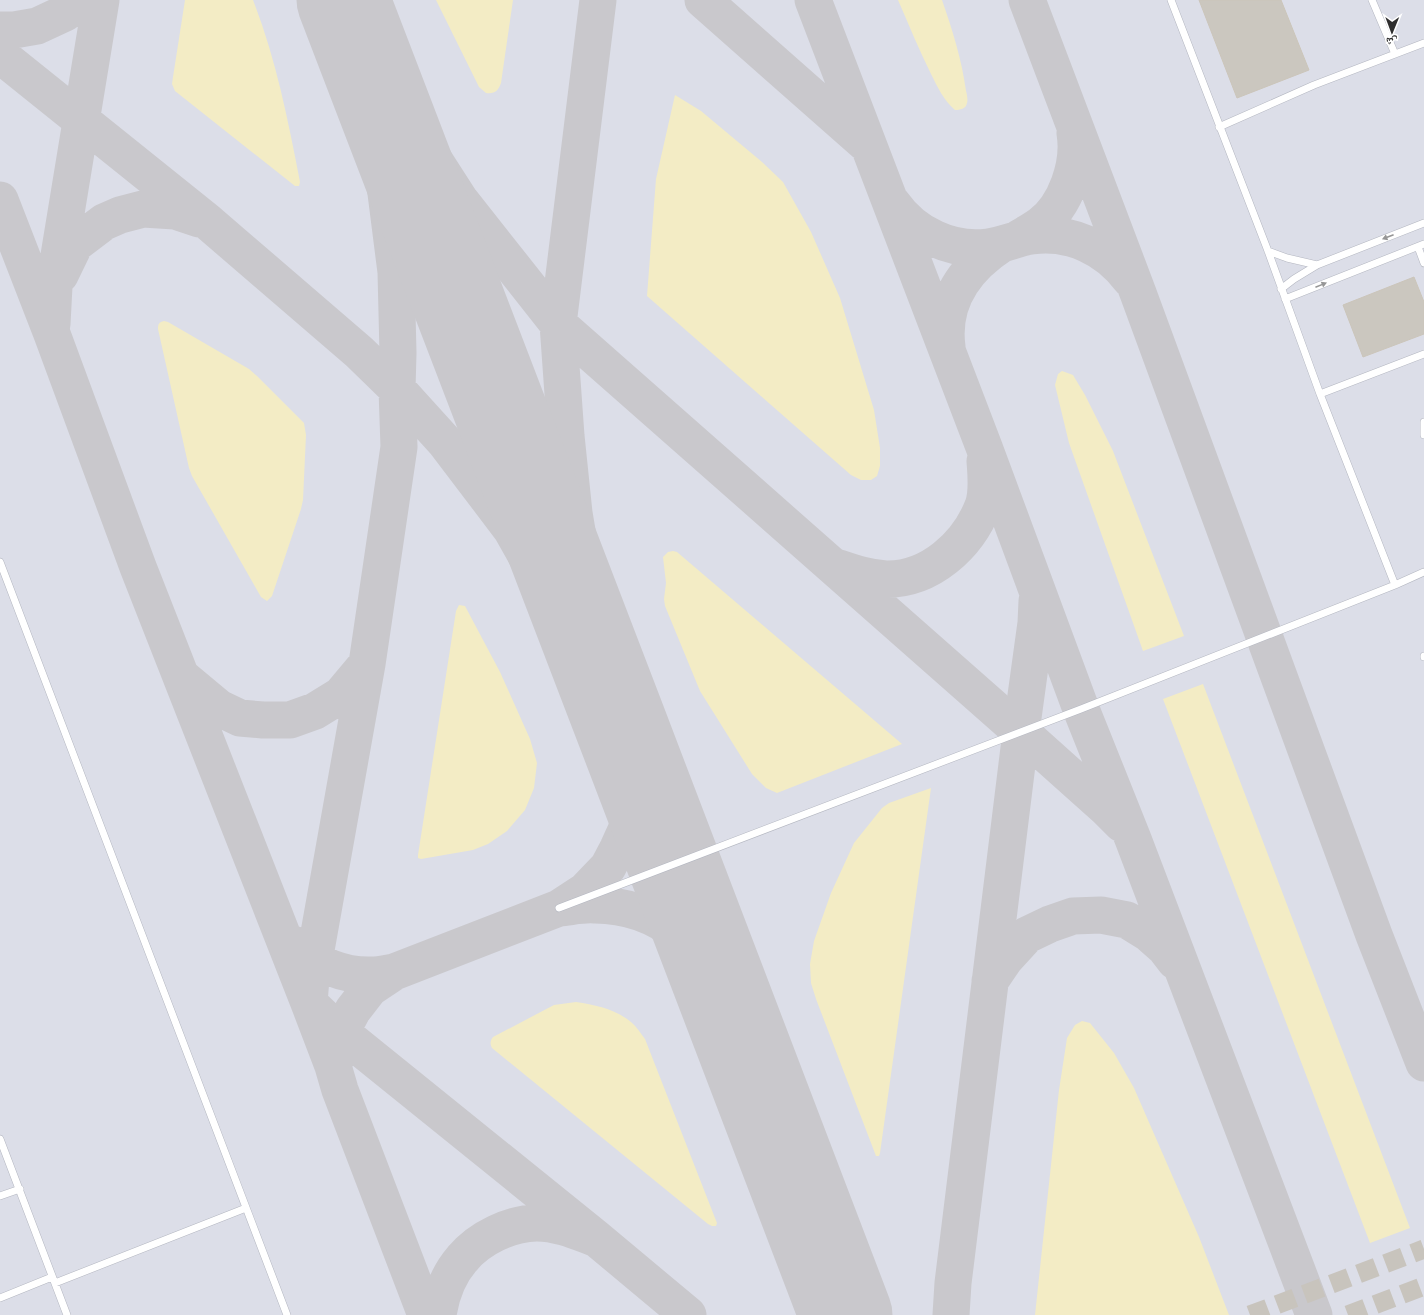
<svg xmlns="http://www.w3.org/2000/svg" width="1424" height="1315" font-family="Inter,'Noto Naskh Arabic',sans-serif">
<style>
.airport{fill:#dcdee8}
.sand{fill:#f3ecc5}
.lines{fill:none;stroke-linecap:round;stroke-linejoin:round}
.taxiway{stroke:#c9c8cc;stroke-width:37}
.runway{stroke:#c9c8cc;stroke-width:93}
.building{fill:#cbc7bf;stroke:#cbc5ba}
.secondary-tunnel{stroke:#c8c4bd;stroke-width:19;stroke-dasharray:19 10;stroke-linecap:butt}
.service-casing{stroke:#b4b7c1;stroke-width:8}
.service{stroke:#fff;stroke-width:7}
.oneway{fill:#969696}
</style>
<rect width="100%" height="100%" fill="#efe9e1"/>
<!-- airport -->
<path class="airport" d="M0 0H1424V1315H0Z"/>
<!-- sand -->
<path class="sand" d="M185 0H253C276 59 288 120 300 182L299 186H295L175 91 172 84 173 77Z
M436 0H513L501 83C498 91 495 94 486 93L479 87Z
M898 0H942C952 29 962 60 966 91 967 94 968 100 967 103 966 109 960 110 955 110 944 101 937 86 931 74 919 50 909 25 898 0Z
M675 95 701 111 762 162 783 182 811 232 840 298 874 410 880 448V466L877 476 871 480H861L851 475 647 296 656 179Z
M164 321 168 322 249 369 257 376 304 423 306 435 303 500 301 509 272 596 267 601 261 597 192 476 189 468 158 329C158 324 159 322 164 321Z
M1062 371 1073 375 1085 395 1113 451 1184 636 1143 651 1069 443 1055 385 1058 374Z
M673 551 677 552 902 744 777 793 766 788 752 774 700 691 665 606 664 599 666 583 663 557 668 552Z
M459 605 465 606 500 672 530 739 537 763 534 788 525 810 507 831 488 844 473 850 421 859 418 858V855L456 611Z
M1203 684 1410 1228 1370 1243 1163 699Z
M931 788 880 1153 879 1156H876L816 999 811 983 810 964 814 941 831 893 854 843 882 808 889 803Z
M576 1002C596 1005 615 1009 631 1022 637 1027 641 1034 645 1039L715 1218 717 1223 716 1226H712L708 1224 492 1048C490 1044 490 1041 493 1037L554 1005Z
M1082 1021 1090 1023 1114 1053 1134 1088 1199 1237 1229 1315H1035L1059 1090 1067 1038 1075 1025Z"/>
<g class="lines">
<!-- taxiway -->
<path class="taxiway" d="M343 0 381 154 396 272 398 353 397 389 399 447 367 664 311 978 309 1003 332 1025 597 1239C578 1232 558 1223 537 1223 511 1223 479 1238 462 1259 449 1274 441 1295 438 1315
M598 0 558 324 566 436 574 513 591 614 606 669
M703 0 865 143
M813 0 984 447 1081 709 1133 839 1314 1315
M1027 0 1138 293 1374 935 1424 1063
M0 30H14L37 26 65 13 80 0
M368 48 395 99 460 200 558 324 1021 732 1106 808 1122 824
M0 55 208 222 359 352 397 389 445 442 511 529 619 720
M0 200 52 334 138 567 309 1003 333 1066 340 1090 426 1315
M893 204C914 234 952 252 988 247 1004 245 1017 238 1032 236 1071 231 1107 248 1130 279
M1019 238C1026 234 1033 230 1040 225 1066 206 1080 164 1075 133
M60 275 75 244 104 222 120 215 143 209 175 211 199 219
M52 324 54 286 101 0
M947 347C941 301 965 268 1002 244
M836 567C854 573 868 578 886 579 930 580 968 545 983 506 988 492 986 475 985 461
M183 678 219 708 240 718 263 720H290L315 711 341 695 367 664
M559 908C571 907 583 904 595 905 625 905 657 915 680 936 696 951 709 970 722 988
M296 945C316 965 344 976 372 975 379 975 387 973 394 972L370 988 353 1010 341 1032 338 1055
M394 972 559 908 585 891 608 867 618 848 628 826 631 798V751
M990 981 1005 959 1027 935 1050 924 1073 916 1101 915 1127 920 1148 933 1165 948 1175 961
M597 1239 688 1315
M951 1315 953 1283 1021 732 1036 623 1037 601"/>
<!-- runway -->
<path class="runway" d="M343 0 619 720 846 1315"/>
</g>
<!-- building -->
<path class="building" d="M1199 0H1281L1309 70 1237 98Z
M1414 277 1424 302V334L1363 357 1343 305Z"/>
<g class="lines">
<!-- secondary-tunnel -->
<path class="secondary-tunnel" d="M1250 1315 1424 1249
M1348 1315 1424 1286"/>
<!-- service casing -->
<g class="service-casing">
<path id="service" d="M1171 0 1268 251 1320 394 1395 585
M1372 0 1395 54
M1219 127 1314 85 1424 43
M1418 247 1424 263
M1268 251 1287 258 1317 265
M1281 289 1294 279 1317 265 1424 223
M1285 299 1424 244
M1320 394 1424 354
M1424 422V435
M0 562 287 1315
M1424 656V657
M559 908 1081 709 1395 585 1424 572
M0 1139 67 1315
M0 1196 20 1189
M55 1283 246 1208
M0 1298 52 1277"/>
</g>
<!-- service -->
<use href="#service" class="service"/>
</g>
<!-- one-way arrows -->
<defs><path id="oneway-solid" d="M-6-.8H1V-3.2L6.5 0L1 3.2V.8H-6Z"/></defs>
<g class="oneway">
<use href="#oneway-solid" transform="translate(1388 237) rotate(159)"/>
<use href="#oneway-solid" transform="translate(1321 285) rotate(-22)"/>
</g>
<!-- north arrow -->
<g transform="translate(1392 32) rotate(181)" stroke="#ffffff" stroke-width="3" paint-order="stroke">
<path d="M0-3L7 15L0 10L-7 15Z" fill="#2e2e2e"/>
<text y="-6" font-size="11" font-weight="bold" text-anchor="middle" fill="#2e2e2e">ش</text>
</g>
</svg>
